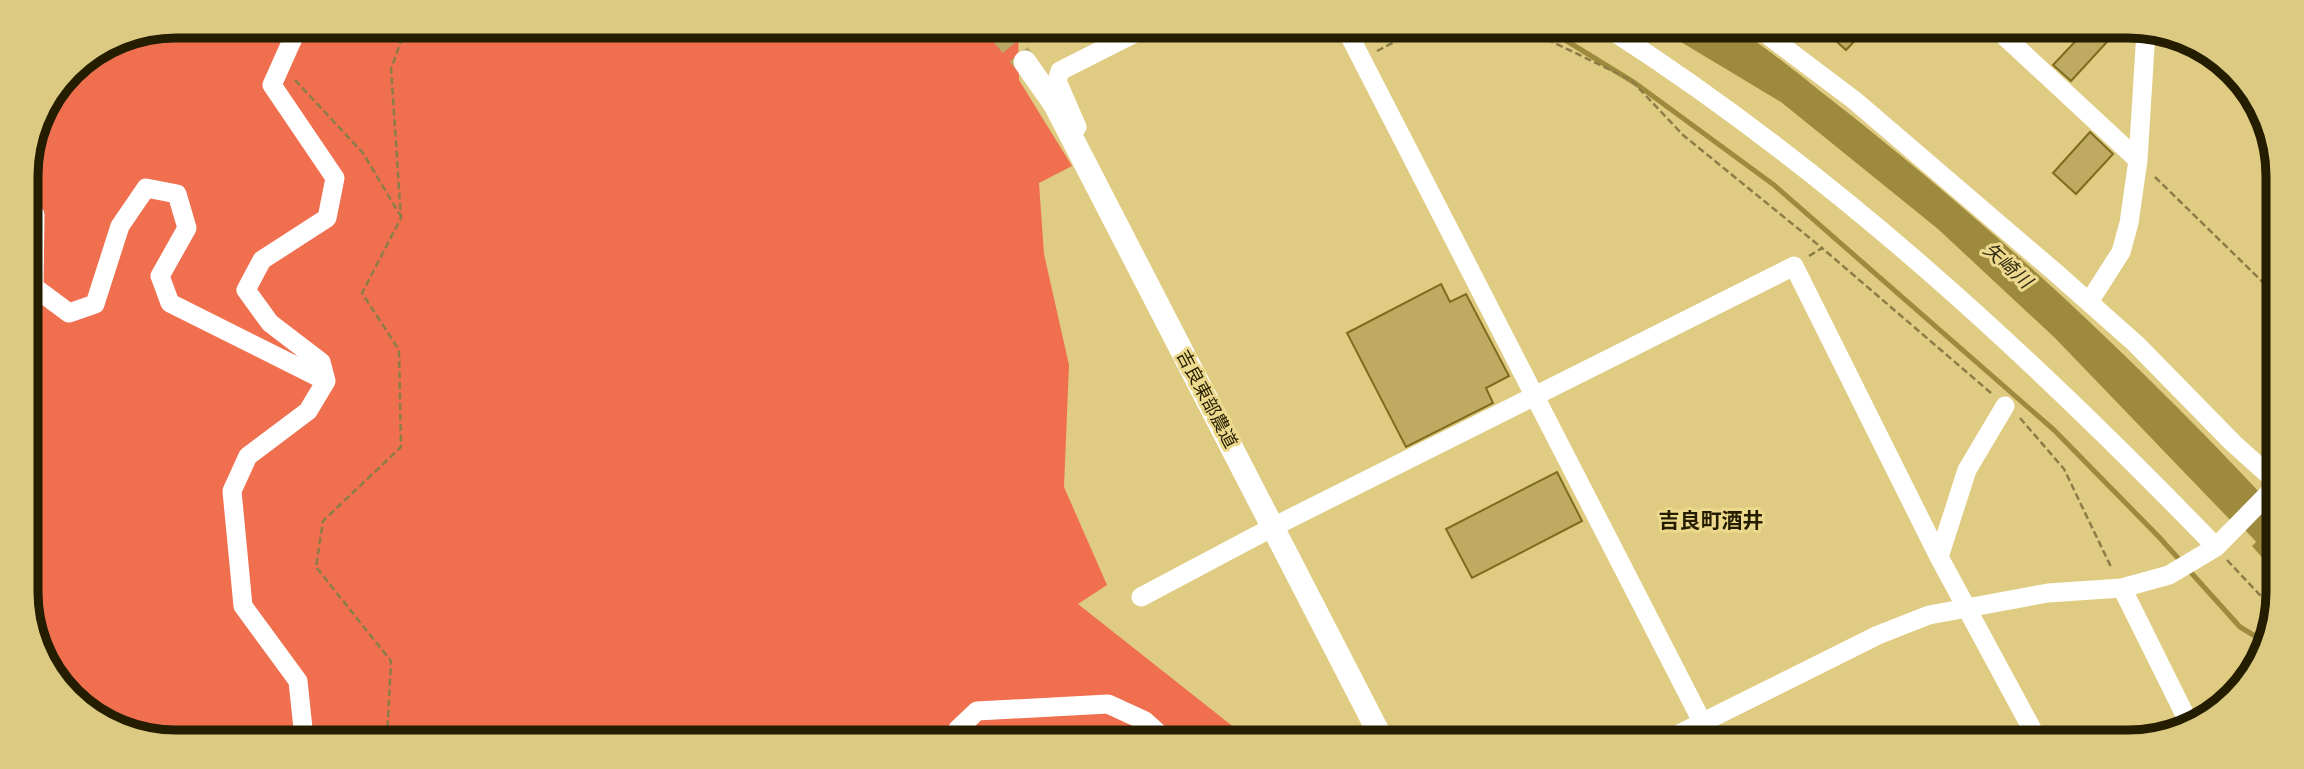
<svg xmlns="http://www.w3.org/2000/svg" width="2304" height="769" font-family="'Noto Serif','Noto Sans JP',serif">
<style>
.green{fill:#ef6f4f}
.water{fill:#9e8a3d}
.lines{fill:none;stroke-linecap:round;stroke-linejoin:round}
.stream{stroke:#9e8a3d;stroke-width:5}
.river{stroke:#9e8a3d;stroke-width:30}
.building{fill:#beab61;stroke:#7f6c1e;stroke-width:2}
.tertiary-tunnel{stroke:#baa867;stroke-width:23;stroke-dasharray:23 11;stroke-linecap:butt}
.path{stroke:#8c7d47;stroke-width:2.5;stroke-dasharray:7 3.5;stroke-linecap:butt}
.minor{stroke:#fff;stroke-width:19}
.tertiary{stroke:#fff;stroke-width:23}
.labels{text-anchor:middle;stroke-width:6;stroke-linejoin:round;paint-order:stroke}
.street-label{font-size:18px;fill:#251d00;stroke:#edd98d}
.water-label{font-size:19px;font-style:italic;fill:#302a12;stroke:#edd98d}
.quarter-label{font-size:21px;font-weight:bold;fill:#251d00;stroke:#edd98d}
.rim{fill:none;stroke:#251d00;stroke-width:9}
</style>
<rect width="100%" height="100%" fill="#dfcb81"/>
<!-- green -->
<path class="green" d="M177 26 1018 28 1019 80 1072 166 1039 183 1044 254 1069 365 1064 487 1107 585 1078 604 1250 740 138 738 64 692 29 621 27 167 38 119 71 70 120 38Z"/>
<!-- water -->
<path class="water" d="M1661 30C1683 30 1713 25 1735 30 1751 34 1812 85 1829 98 1984 219 2127 351 2261 494L2234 524 2055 338 1938 229 1781 102Z
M2273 525V570L2252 546Z"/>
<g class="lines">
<!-- stream -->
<path class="stream" d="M1549 30 1635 83 1774 185 2054 430 2159 537 2240 627 2265 642"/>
<!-- river -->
<path class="river" d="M2228 489 2273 538"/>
</g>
<!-- building -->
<path class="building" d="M1825 31H1864L1846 50Z
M2085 31H2117L2071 81 2053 65Z
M2090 132 2113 154 2076 194 2053 173Z
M1441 284 1450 302 1466 294 1509 376 1486 388 1493 403 1406 447 1347 333Z
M1557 472 1582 521 1472 578 1446 529Z"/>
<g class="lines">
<!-- tertiary-tunnel -->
<path class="tertiary-tunnel" d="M997 28 1025 62"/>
<!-- path -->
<path class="path" d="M1528 30 1631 80 1683 135 1822 248
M1377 51 1417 30
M295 80 363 153 400 215
M2155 177 2274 293
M1809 256 1822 248 1991 393
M2020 418 2064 469 2112 569
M2227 560 2273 609
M29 611 75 692 87 706
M387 738 391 661 316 567 323 521 401 447 399 350 362 293 401 218 391 69 406 27"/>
<!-- minor -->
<path class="minor" d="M298 27 272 85 335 178 327 218 262 260 246 290 270 323 321 362 326 381
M1346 29 1712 741
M1611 30C1835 174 2031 356 2216 547
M1761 30 1854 100 2056 273 2136 344 2233 443 2273 479
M1999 31 2138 160
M1077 127 1057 81 1060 71 1143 29
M27 211 35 215 34 287 69 313 95 304 120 226 146 188 177 194 187 228 160 276 170 303 326 381 308 411 248 456 232 491 243 606 298 681 304 738
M2089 302 2121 252 2129 223 2138 160 2146 31
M2005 406 1967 470 1939 557 2039 742
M2122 588 2189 723
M1141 597 1273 527 1794 266 1939 557
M954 740 958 729 977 711 1108 704 1145 721 1166 740
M1665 741 1878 635 1929 615 2048 593 2122 588 2169 575 2216 547 2273 489"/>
<!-- tertiary -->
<path class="tertiary" d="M1025 62 1055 105 1383 741"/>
</g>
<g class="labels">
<!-- street labels -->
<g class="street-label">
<text transform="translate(1207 399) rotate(62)" y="6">吉良東部農道</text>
</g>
<!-- water labels -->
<g class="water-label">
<text transform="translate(2008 265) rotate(42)" y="7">矢崎川</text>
</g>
<!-- quarter labels -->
<g class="quarter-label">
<text x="1711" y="528">吉良町酒井</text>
</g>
</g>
<!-- crop -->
<path d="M0 0H2304V769H0ZM176 38H2128A138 138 0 0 1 2266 176V592A138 138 0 0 1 2128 730H176A138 138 0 0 1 38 592V176A138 138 0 0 1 176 38Z" fill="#ddca82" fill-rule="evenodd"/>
<path class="rim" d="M176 38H2128A138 138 0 0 1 2266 176V592A138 138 0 0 1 2128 730H176A138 138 0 0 1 38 592V176A138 138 0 0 1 176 38Z"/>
</svg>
